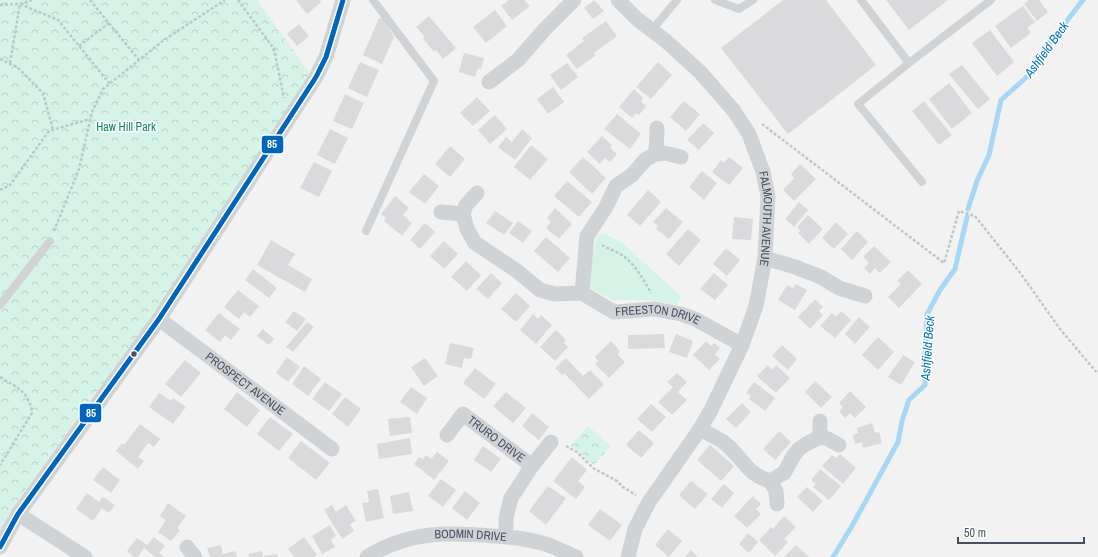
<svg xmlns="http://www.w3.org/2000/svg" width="1098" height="557" font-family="'Archivo Narrow',sans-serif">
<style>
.grass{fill:#d5f3e6}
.forest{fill:url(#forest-crowns)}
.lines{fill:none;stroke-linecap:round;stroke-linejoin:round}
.stream{stroke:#a7d7f4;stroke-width:5}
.building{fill:#dadadd}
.path{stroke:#bbc8c7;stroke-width:2.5;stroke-dasharray:3 2;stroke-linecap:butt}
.lane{stroke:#d0d3d6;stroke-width:8}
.street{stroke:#d0d3d6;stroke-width:15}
.bus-1-casing{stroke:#fff;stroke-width:8}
.bus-1{stroke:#0065bd;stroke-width:5}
.bus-dot{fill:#475061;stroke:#fff;stroke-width:1.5}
.labels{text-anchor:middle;stroke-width:3;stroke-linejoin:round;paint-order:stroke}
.park-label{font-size:12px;fill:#0e865e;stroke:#fff}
.street-label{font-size:12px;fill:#475061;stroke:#fff}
.water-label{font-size:13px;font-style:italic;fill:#0075bb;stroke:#fff}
.line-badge{stroke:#fff;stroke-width:1.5}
.badge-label{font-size:11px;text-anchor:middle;font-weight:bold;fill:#fff}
</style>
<defs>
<pattern id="forest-crowns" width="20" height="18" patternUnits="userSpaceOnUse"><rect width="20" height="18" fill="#d5f3e6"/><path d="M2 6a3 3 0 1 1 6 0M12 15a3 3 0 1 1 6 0" fill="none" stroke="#b8d2c8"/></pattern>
</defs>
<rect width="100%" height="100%" fill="#f3f2f2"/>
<!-- grass -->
<path class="grass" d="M603 233 621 242 681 296 677 305 652 300H613L587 286 597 235Z"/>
<!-- forest -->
<path class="forest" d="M0 0H257L312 76 176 283 15 504 0 532Z
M588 426 611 446 594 465 571 445Z"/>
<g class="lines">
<!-- stream -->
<path class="stream" d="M968 209 977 181 989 155 1001 100 1030 74 1045 49 1083 0
M833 557 852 526 898 442 902 421 909 400 925 385V353L927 314 940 290 955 269 967 217"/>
</g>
<!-- building -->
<path class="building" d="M296 0H320L321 2 307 14Z
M509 0H524L530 6 512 20 501 6Z
M594 0 604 11 593 19 584 8Z
M783 0H826L876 65 788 134 721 48Z
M886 0H948L909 30Z
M1029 0H1039L1048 12 1037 21 1024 4Z
M1023 6 1035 22 1027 28 1031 33 1011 48 995 26Z
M495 10 507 26 486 43 473 27Z
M429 16 456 48 443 59 436 50 434 52 423 39 425 37 416 27Z
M379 18 384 20 394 37 382 64 363 55Z
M606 21 617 36 594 53 595 56 577 69 566 55 584 41 582 38Z
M299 24 309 36 297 46 287 34Z
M990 30 1014 62 997 76 972 43Z
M464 53 484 58 481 69 478 68 475 77 459 72Z
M360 62 379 70 367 97 348 88Z
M658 62 672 75 651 99 636 87Z
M567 63 578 77 561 90 550 75Z
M962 65 990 99 978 109 949 74Z
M949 83 972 113 952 129 929 99Z
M553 87 564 102 548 114 537 99Z
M634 89 643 98 641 101 646 106 639 115 636 113 632 118 619 107Z
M345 94 364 103 352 129 333 121Z
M477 97 490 111 473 126 460 113Z
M684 101 700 114 686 131 670 117Z
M924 101 952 135 939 145 912 111Z
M617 114 641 134 630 149 604 129Z
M495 115 507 129 490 144 478 130Z
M703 123 714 133 699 150 687 140Z
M330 129 348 138 335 164 317 155Z
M522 129 532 138 515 160 498 147 506 137 512 142Z
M602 136 612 145 610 148 617 154 610 162 605 158 600 164 587 152Z
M531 145 548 159 530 180 514 167Z
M450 146 465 159 450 177 435 164Z
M583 157 606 178 592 194 569 172Z
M729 157 743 168 729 185 712 172 721 160 724 163Z
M314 162 332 171 319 197 300 188Z
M800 164 816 179 794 201 783 190 794 178 791 174Z
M702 171 717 183 704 200 689 187Z
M424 174 439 186 425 204 409 192Z
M567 181 592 202 579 217 554 196Z
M648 190 661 202 640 226 627 215Z
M395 196 409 208 403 215 412 223 402 236 384 221 386 218 381 214Z
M799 202 808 210 794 227 785 219Z
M555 208 572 224 559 239 546 228 551 222 547 218Z
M666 208 683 222 669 239 656 229 658 226 653 222Z
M495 211 513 223 504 235 486 223Z
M808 215 823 229 809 244 798 233 800 231 797 227Z
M734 217 753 219 751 240 732 239Z
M518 221 532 231 523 243 509 233Z
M836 222 848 234 834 249 822 238Z
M425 223 435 232 420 249 410 240Z
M688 229 701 240 679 266 666 254Z
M857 231 868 242 852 260 841 249Z
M546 237 570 258 558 272 534 251Z
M271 240 295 254 288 265 312 279 305 292 257 265Z
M444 241 458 254 444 269 430 256Z
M874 246 891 262 880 273 875 268 870 274 864 268 869 263 863 257Z
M726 248 740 260 727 276 713 264Z
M466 261 481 275 467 291 451 277Z
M253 269 277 288 269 298 245 280Z
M908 270 922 284 899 308 888 297 901 284 897 281Z
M491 273 502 283 488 299 476 289Z
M714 273 728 285 715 300 700 289Z
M796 284 807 290 795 310 778 300 787 285 793 288Z
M238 290 259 306 250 317 244 312 239 319 224 307Z
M516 293 530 306 516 322 501 309Z
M815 299 823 307 819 311 823 315 810 329 798 317Z
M294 311 306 319 297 331 285 322Z
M841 311 851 320 835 338 820 326 832 313 836 317Z
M219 313 240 329 231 340 225 335 220 342 205 330Z
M533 314 538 319 541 315 552 325 536 344 520 330Z
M859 317 870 327 855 344 845 334Z
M307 322 314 327 293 352 286 347Z
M263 329 274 339 269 345 257 336Z
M556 330 566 340 564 343 568 347 555 361 540 347Z
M664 334 665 348 628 349V335Z
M676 334 693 341 687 358 669 352Z
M878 337 894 352 878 370 862 355Z
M611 341 620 351 617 354 625 362 609 378 595 364 598 361 595 357Z
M706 341 711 346 714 343 720 348 715 354 720 359 709 370 693 355Z
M450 343 474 348 471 359 464 358 462 368 445 364Z
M782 345 797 359 788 370 772 356Z
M903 355 915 362 901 385 888 377Z
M287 357 300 367 288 382 276 373Z
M425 358 438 376 424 386 411 367Z
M566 358 583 376 590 370 604 384 589 399 564 373 562 375 555 368Z
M185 360 201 373 181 397 165 384Z
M768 365 772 370 776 365 790 378 776 393 757 376Z
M304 366 321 379 308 396 292 384Z
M475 368 496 384 484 399 463 383Z
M677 373 687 382 678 392 687 400 672 415 658 402 673 387 667 382Z
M815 381 832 397 821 408 805 392Z
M325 382 342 394 329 411 312 399Z
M754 382 775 398 765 411 749 399 751 396 746 393Z
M411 387 427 398 417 414 400 402Z
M850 391 866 407 855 418 850 413 845 418 839 411 843 407 839 403Z
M237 392 260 410 247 427 224 409Z
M506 392 526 408 513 423 493 406Z
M159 393 171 401 173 398 186 407 173 424 149 407Z
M345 397 361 409 348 427 332 414Z
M742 403 751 412 736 428 726 419Z
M651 404 666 417 652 432 637 419Z
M532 413 549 427 539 440 522 426Z
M270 417 293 434 279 451 257 434Z
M410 417 412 433 390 436 388 419Z
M872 423 875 433 879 432 882 443 863 448 862 442 855 444 853 435 858 433 857 428Z
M140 424 160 439 154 447 148 443 138 457 144 461 138 469 116 451 122 443 124 445Z
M639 430 654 443 641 458 626 445Z
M779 431 791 442 775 460 763 449Z
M410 438 412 454 379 459 377 444Z
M301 441 330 463 316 480 288 458Z
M710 445 734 466 721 481 697 460Z
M483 446 501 459 491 472 474 460Z
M437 452 449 461 434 480 414 464 419 457 423 459 426 455 431 459Z
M840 454 856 468 843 484 822 466 832 455 836 458Z
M572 457 587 470 578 481 585 487 576 499 553 481Z
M103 467 120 480 111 493 93 480Z
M820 469 841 486 829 500 813 487 816 484 811 480Z
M441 479 456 490 443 507 428 496Z
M691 481 708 494 695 509 679 495Z
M724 484 734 493 722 508 711 499Z
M548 486 566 498 546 525 529 511Z
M807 487 823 501 813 512 797 497Z
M378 489 384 518 366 522 362 503 369 502 367 491Z
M465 491 480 503 467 520 452 508Z
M409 492 413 511 393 514 390 496Z
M87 493 99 502 103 497 115 505 109 513 102 508 93 521 76 509Z
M753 496 761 504 756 509 761 514 747 528 734 516Z
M168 503 186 516 177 528 180 530 171 541 158 532 166 520 160 516Z
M332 505 336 512 346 505 356 521 350 524 354 531 342 539 324 510Z
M600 509 622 525 610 541 588 525Z
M784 516 796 527 784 539 788 542 775 556 759 540 771 527 773 529Z
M330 525 336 536 331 540 335 547 322 554 312 536Z
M668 529 682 541 669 557 655 545Z
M748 533 758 542 749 553 739 544Z
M154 537 165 546 159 553 165 557H155L144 548 138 557H134L127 551 137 538 147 545Z
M304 537 317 555 314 557H294L288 549Z
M221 545 223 554 236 551 237 557H210L207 548Z
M796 545 809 557H784Z
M691 550 698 557H685Z
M262 551 263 557H249L248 554Z
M277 554 278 557H264V556Z"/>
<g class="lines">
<!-- path -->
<path class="path" d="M90 0 139 60
M238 0 274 49 284 98
M0 5 20 4 32 0
M79 46 109 23
M0 59 17 67 43 93 53 130
M10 63 20 4 58 20 109 83
M762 124 944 263 959 211 975 216 1021 274 1060 329 1098 374
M0 190 10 185 49 131 90 119
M54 231 79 169 92 112 103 89 164 40 225 0
M602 245C608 249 616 251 622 255 635 264 644 280 651 293
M0 377C16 387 30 392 32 413L0 465
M566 446 577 452 593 468 617 481 623 487 636 495"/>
<!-- lane -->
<path class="lane" d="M715 0 739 9 753 0
M861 0 909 63
M652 30 677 0
M922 182 858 104 909 63 991 0
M366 231 434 81 373 0
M0 305 50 241"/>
<!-- street -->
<g class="street">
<path id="s1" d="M618 0 637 19 666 41 701 73 734 111 749 134 763 172 768 196 765 258 756 306 742 345 711 410 700 429 649 502 635 529 628 557"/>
<path d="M489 82 518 60 544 30 574 0"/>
<path d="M656 154 657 128"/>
<path id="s2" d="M477 193 466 205 463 214 467 229 475 243 517 271 540 290 555 294 582 293 614 312 655 309 681 314 695 319 742 345"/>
<path d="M441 212 463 214"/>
<path d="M765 258 795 267 821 277 839 288 865 296"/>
<path d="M582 293 587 236 606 207 616 186 632 175 646 159 656 154 664 153 681 157"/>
<path id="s3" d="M159 319 332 449"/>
<path d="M820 421V437"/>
<path d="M700 429C707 433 715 437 722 441 742 455 745 474 770 481L784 473 794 455 800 448 808 443 820 437 828 439 839 445"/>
<path id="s4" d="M447 435 463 414 532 466"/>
<path d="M770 481 776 491 777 504"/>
<path d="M18 514 85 557"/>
<path d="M506 537V518L511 498 532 466 551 442"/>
<path d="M0 547 18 514 159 319 316 77 326 57 343 0"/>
<path d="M187 547 195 557"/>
<path id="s5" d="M367 557C409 531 447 532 494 536 510 537 530 539 545 544 556 547 566 553 576 557"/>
</g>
<!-- bus-1 casing -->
<g class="bus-1-casing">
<path id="bus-1" d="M0 547 18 514 159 319 316 77 326 57 343 0"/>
</g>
<!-- bus-1 -->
<use href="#bus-1" class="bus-1"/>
</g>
<!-- markers -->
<circle class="bus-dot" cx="134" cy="354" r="3.5"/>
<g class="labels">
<!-- park labels -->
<g class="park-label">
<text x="126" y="131">Haw Hill Park</text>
</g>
<!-- street labels -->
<g class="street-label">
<text dy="4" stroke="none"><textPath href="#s1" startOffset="276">FALMOUTH AVENUE</textPath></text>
<text dy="4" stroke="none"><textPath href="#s2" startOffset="262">FREESTON DRIVE</textPath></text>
<text dy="4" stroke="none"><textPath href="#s3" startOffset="108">PROSPECT AVENUE</textPath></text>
<text dy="4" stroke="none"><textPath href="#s4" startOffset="68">TRURO DRIVE</textPath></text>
<text dy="4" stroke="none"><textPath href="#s5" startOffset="108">BODMIN DRIVE</textPath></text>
</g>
<!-- water labels -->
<g class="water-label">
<text transform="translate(1046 49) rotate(-54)" y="5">Ashfield Beck</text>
<text transform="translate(927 348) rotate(-86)" y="5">Ashfield Beck</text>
</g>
</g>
<g class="line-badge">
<rect x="261" y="135" width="23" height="19" rx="4" fill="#0065bd"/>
<rect x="79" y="403" width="23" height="20" rx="4" fill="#0065bd"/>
</g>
<g class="badge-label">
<text x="272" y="148">85</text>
<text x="91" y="417">85</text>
</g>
<!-- scale -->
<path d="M958 537v6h126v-6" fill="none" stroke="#475061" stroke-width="2"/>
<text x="964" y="537" font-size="12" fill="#475061" stroke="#ffffff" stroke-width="3" paint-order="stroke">50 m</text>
</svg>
